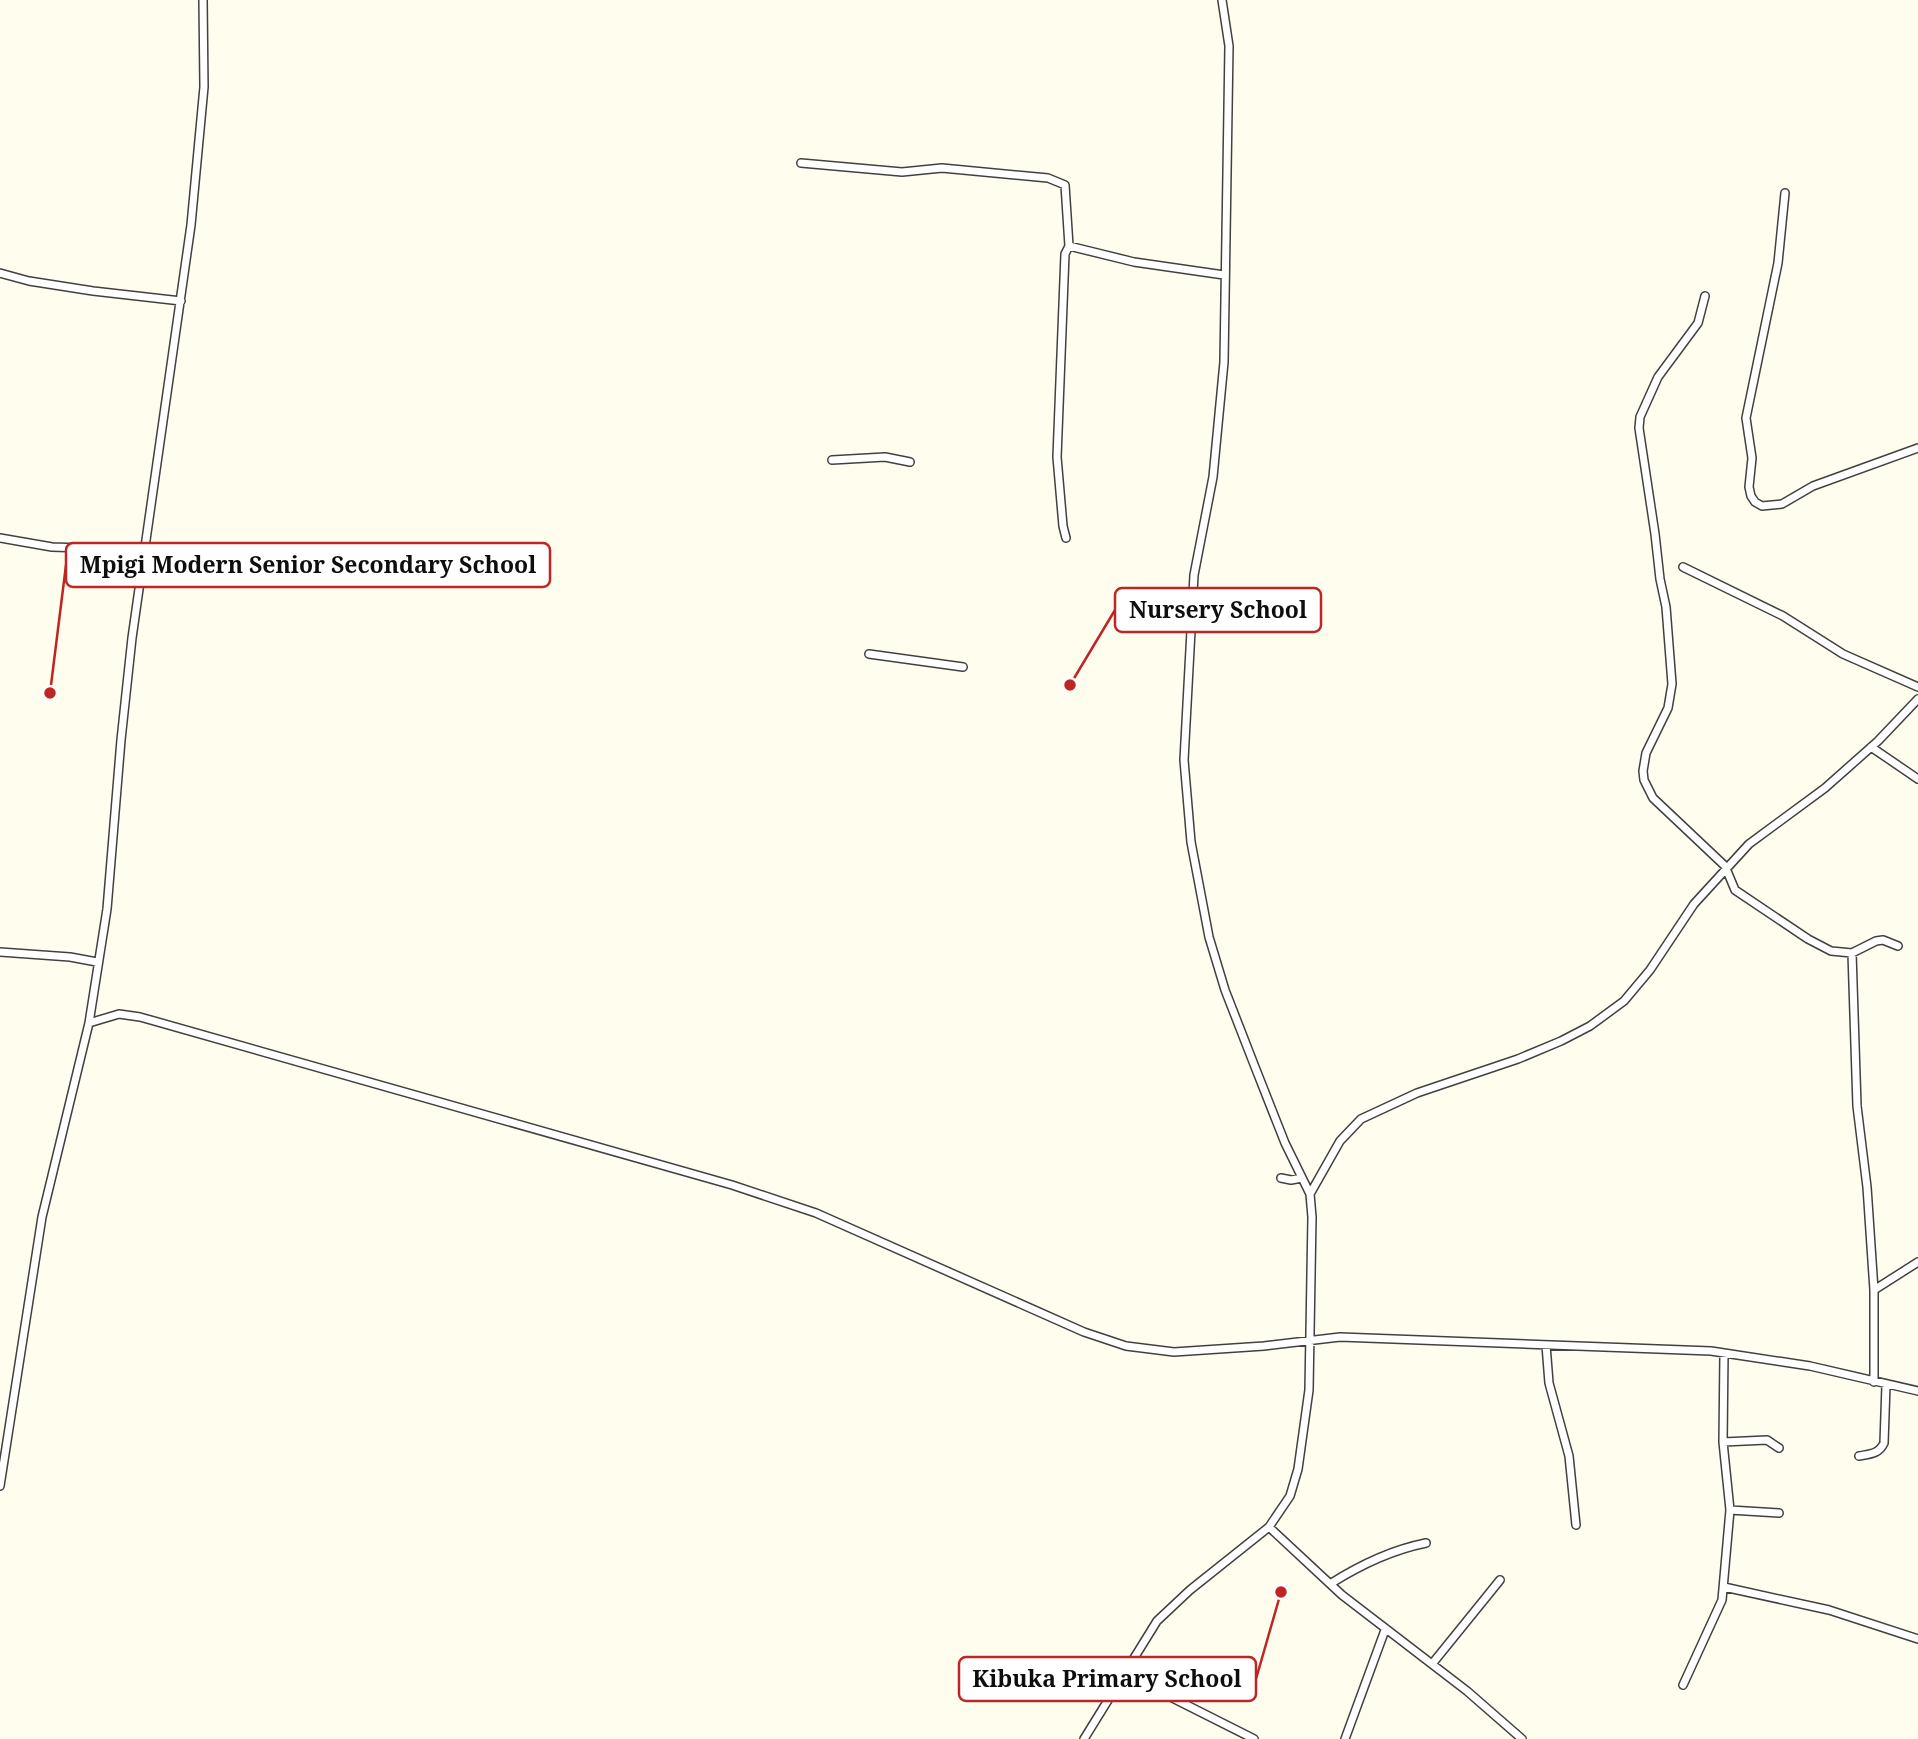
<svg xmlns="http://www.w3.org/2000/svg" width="1918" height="1739" font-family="'Noto Serif',serif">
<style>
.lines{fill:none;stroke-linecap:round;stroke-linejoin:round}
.street-casing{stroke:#414141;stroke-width:10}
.street{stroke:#fff;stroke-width:7}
.leader{fill:none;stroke:#bf2524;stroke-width:2.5}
.callout-dot{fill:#bf2524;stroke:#fff;stroke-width:2.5}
.callout{fill:#fff;stroke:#bf2524;stroke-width:2.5}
.callout-label{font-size:23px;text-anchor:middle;font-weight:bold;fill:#0e0e0e}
</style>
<rect width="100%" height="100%" fill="#fffdee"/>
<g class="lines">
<!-- street casing -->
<g class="street-casing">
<path id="street" d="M801 163 902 172 942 168 1048 178 1065 185 1069 246 1065 254 1057 457 1063 526 1066 538
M1785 193 1778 263 1746 418 1752 458 1749 487 1751 496 1755 502 1762 506 1782 504 1813 486 1918 448
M1069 246 1134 262 1224 275
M0 273 29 281 93 291 181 301
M1705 296 1698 323 1658 377 1640 417 1639 428 1655 534 1660 579 1666 607 1672 684 1668 708 1646 753 1643 771 1644 780 1653 798 1725 866 1735 890 1808 939 1831 951 1852 953 1876 941 1883 940 1898 946
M832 460 885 457 910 462
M0 538 52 547 145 550
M1683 567 1783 616 1843 654 1918 687
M869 654 963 667
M1871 747 1918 779
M0 952 70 957 97 962
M1852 953 1857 1106 1867 1187 1874 1290V1382
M89 1023 119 1014 140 1017 732 1185 816 1213 1084 1332 1126 1346 1174 1352 1264 1346 1340 1337 1711 1351 1810 1366 1918 1391
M1281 1178 1291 1180 1302 1178
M1310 1194 1340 1141 1361 1119 1417 1093 1518 1059 1561 1041 1590 1026 1624 1001 1650 970 1694 904 1749 844 1825 788 1878 741 1918 699
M1874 1290 1918 1262
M1546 1345 1549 1383 1569 1456 1576 1525
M1723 1442 1767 1440 1779 1448
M1859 1456C1870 1454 1879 1454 1884 1443L1886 1385
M0 1486 42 1217 89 1023 107 909 121 740 132 638 191 225 204 87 203 0
M1730 1510 1779 1513
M1269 1527 1342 1595 1467 1691 1522 1739
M1330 1584C1360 1565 1391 1550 1426 1543
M1724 1587 1829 1610 1918 1639
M1432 1664 1500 1580
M1123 1673 1254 1739
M1683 1685 1722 1600 1730 1510 1723 1442 1724 1353
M1084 1739 1157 1621 1190 1590 1269 1527 1290 1496 1298 1469 1309 1390 1312 1217 1310 1194 1285 1143 1255 1067 1225 990 1209 937 1191 842 1184 760 1194 575 1213 477 1224 362 1229 46 1222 0
M1345 1739 1385 1630"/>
</g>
<!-- street -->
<use href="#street" class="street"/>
</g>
<!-- callouts -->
<path class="leader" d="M50 693L66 565M1070 685L1115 610M1281 1592L1256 1679"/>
<g class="callout-dot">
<circle cx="50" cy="693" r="7"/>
<circle cx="1070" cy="685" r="7"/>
<circle cx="1281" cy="1592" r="7"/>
</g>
<g class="callout">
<rect x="66" y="543" width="484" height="44" rx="7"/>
<rect x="1115" y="588" width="206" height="44" rx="7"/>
<rect x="959" y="1657" width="297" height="44" rx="7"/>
</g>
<g class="callout-label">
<text x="308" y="573">Mpigi Modern Senior Secondary School</text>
<text x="1218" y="618">Nursery School</text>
<text x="1107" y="1687">Kibuka Primary School</text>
</g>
</svg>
